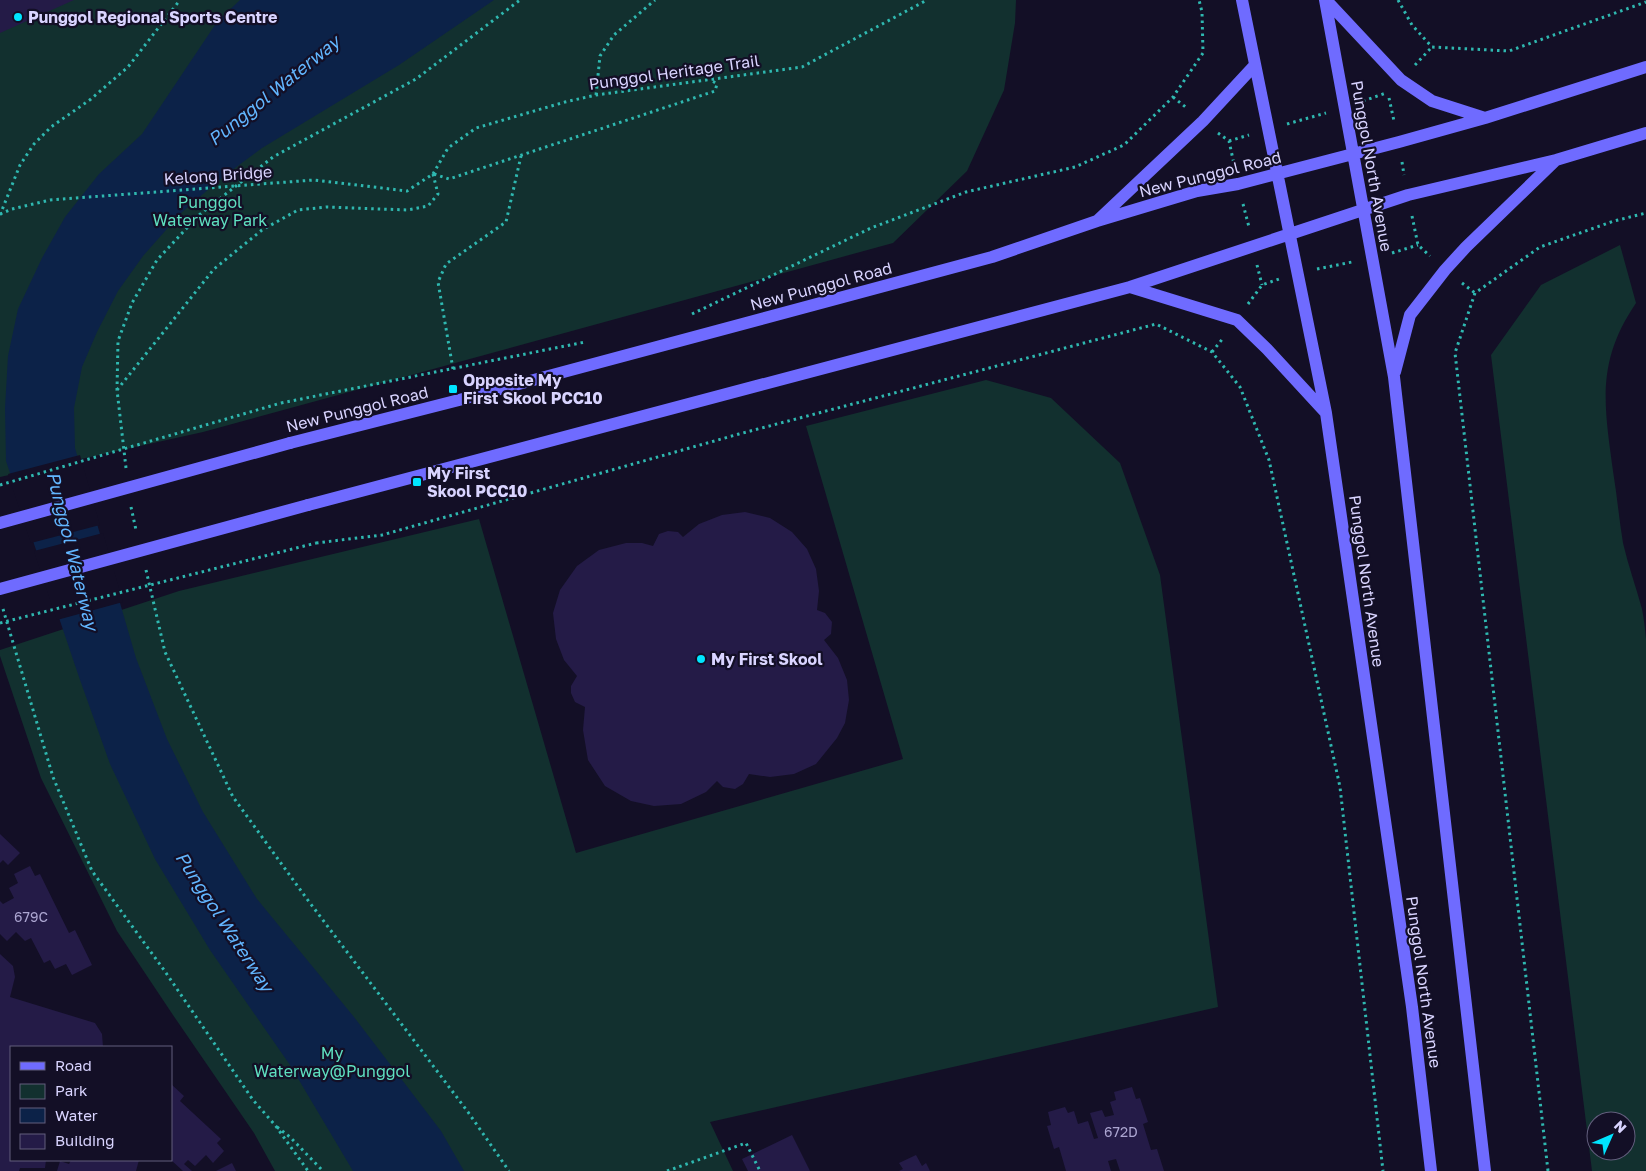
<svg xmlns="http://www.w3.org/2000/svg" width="1646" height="1171" font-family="'Golos Text',sans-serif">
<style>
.green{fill:#12302f;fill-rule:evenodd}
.water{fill:#0c2248}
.pier{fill:#130f26}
.building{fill:#241b47}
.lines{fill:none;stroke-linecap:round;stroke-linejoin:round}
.path{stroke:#2fb8b0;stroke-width:3;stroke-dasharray:2.5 4;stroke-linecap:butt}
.secondary{stroke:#6f6bff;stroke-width:12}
.path-bridge{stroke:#2fb8b0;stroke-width:3;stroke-dasharray:2.5 4;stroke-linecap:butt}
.secondary-bridge{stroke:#6f6bff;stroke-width:12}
.poi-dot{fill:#00e5ff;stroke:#130f26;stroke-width:2}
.labels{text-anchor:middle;stroke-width:4.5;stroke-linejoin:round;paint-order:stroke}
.number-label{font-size:14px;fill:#aca6d1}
.poi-label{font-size:16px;font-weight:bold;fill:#d9d4ff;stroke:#130f26;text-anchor:start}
.street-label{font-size:16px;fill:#d9d4ff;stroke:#130f26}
.park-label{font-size:16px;fill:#5fe0c0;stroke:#130f26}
.water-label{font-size:18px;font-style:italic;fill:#62b6ff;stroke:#130f26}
</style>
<rect width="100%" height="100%" fill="#130f26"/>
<!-- green -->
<path class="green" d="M0 0H1016L1015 23 1004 90 967 171 893 243 203 432 0 477Z
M1620 245 1636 303C1596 362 1604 404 1613 471 1617 495 1619 519 1623 543 1628 565 1636 587 1642 609 1644 619 1645 629 1646 639V1171H1592L1491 355 1541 285ZM1596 1121H1626V1151H1596Z
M986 380 1051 398 1120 463 1160 575 1218 1007 710 1122 733 1171H275L254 1133 173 1015 117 931 41 778 0 656V650L179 591 479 519 576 853 903 759 806 426Z"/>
<!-- water -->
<path class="water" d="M240 0H494L399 65 262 148 224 176 181 213 143 256 118 291 97 332 82 367 74 408 75 448 136 658 167 739 203 812 257 899 354 1017 441 1131 464 1171H353L290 1065 210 950 155 859 110 764 79 677 6 461 5 408 8 356 18 309 42 258 65 217 99 174 142 134 217 22Z"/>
<!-- pier -->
<path class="pier" d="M80 455 100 525 31 543 8 474Z
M103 533 123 602 57 620 34 551Z"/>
<!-- building -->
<path class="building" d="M0 0H74L0 33Z
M745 512 770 518 792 532 807 549 816 569 819 591 817 610 825 613 832 622 831 634 824 640 838 658 847 680 849 700 845 723 837 738 816 764 794 774 770 777 749 774 743 784 735 789 723 787 717 781 706 792 681 804 654 806 631 801 605 786 588 760 583 730 585 707 575 702 571 693V686L577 676 564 660 556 639 553 613 560 590 577 566 599 550 626 543H642L653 546 659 534 668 531 678 532 683 537 699 524 722 515Z
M0 834 20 853 8 865 3 860 0 863Z
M30 866 35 876 40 874 69 933 75 930 92 965 72 975 66 964 55 969 50 960 44 963 31 938 25 941 16 932 7 941 0 934V901L3 904 14 898 9 888 18 883 14 874Z
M0 954 13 966 15 977 10 997 95 1023 102 1034 103 1047H11V1160H46L45 1168H20L19 1171H0Z
M171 1084 184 1096 180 1101 221 1139 217 1143 224 1151 213 1163 206 1155 195 1166 188 1160 184 1164 192 1171H183L171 1160Z
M1132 1087 1136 1099 1140 1098 1148 1122 1143 1124 1151 1150 1157 1149 1164 1171H1120L1116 1159 1108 1161 1111 1171H1066L1059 1147 1054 1149 1047 1126 1051 1125 1048 1112 1065 1107 1068 1113 1074 1111 1078 1124 1088 1121 1094 1139 1098 1138 1090 1113 1102 1110 1105 1117 1114 1115 1110 1102 1116 1100 1114 1092Z
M792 1135 810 1171H748L742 1159Z
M916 1155 922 1166 926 1163 930 1171H899L903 1169 899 1163Z
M71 1160H139L136 1171H57L60 1161 69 1164Z
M232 1163 236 1171H216Z"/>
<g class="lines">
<!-- path -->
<path class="path" d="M1398 0 1412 25 1432 47 1509 51 1646 2
M1415 65 1432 47
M596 95 600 56 614 35 655 0
M1173 97 1188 109
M1389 98 1394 121
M1363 101 1386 93
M1287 124 1326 113
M1218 133 1229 141 1234 164
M1229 141 1249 135
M1402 162 1404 175
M433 174 448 148 476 128 565 102 596 95 802 67 927 0
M434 174 449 179 715 91 717 84 711 80
M1243 204 1249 227
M0 215 20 165 34 144 51 127 91 99 128 67 180 0
M1412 216 1418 245 1430 256
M1392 253 1418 245
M1257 265 1262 285
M1317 269 1352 262
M1462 283 1475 293
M1248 304 1262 285 1279 279
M692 314 871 228 966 192 1075 167 1124 145 1173 97 1203 53 1202 12 1199 0
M1212 352 1224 337
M453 369 438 282 446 264 506 222 521 156
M117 390 214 269 262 230 298 210 326 207 408 210 428 206 438 194 433 174
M281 403 585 342
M126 468 117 390 118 341 132 303 157 260 199 215 273 157 416 79 520 0
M131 507 136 530
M316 543 382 535 739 434 1156 324 1212 352 1240 387 1269 460 1340 787 1383 1171
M146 570 165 652 233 797 307 899 468 1112 509 1171
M3 609 53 777 92 871 164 970 253 1100 275 1125 308 1171
M277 1127 290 1137 323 1171
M667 1171 746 1143 760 1171
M1548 1171 1455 353 1475 293 1540 247 1614 221 1646 213"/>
<!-- secondary -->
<path class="secondary" d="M1242 0 1326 413 1412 1007 1431 1171
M1325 0 1394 377 1485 1171
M1326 0 1401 80 1432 101 1485 118
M1098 220 1203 121 1254 66
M1130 287 1237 320 1267 349 1326 413
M1395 372 1410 315 1445 270 1466 247 1556 160
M290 443 459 400 992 257 1097 221 1197 191 1238 184 1399 142 1485 118 1646 67
M308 505 1130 287 1408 195 1556 160 1646 133"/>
<!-- path-bridge -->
<path class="path-bridge" d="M0 214 12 209 50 200 314 180 407 191 433 174
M0 485 281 403
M0 623 316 543"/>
<!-- secondary-bridge -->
<path class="secondary-bridge" d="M0 523 290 443
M0 589 308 505"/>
</g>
<!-- markers -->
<g class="poi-dot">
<circle cx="18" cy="17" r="5"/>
<rect x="448" y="384" width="10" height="10" rx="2.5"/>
<rect x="412" y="477" width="10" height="10" rx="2.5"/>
<circle cx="701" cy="659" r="5"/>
</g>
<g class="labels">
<!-- number labels -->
<g class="number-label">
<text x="31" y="922">679C</text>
<text x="1121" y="1137">672D</text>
</g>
<!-- poi labels -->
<g class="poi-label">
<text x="28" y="23">Punggol Regional Sports Centre</text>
<text x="463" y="386">Opposite My<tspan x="463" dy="18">First Skool PCC10</tspan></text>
<text x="427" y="479">My First<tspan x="427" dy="18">Skool PCC10</tspan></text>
<text x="711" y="665">My First Skool</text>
</g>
<!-- street labels -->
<g class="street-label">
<text transform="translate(674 72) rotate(-8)" y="6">Punggol Heritage Trail</text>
<text transform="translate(1372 166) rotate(80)" y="6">Punggol North Avenue</text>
<text transform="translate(1210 174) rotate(-14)" y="6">New Punggol Road</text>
<text transform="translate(218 175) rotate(-4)" y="6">Kelong Bridge</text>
<text transform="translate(821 286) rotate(-15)" y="6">New Punggol Road</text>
<text transform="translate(357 409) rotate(-14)" y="6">New Punggol Road</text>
<text transform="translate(1367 581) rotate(82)" y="6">Punggol North Avenue</text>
<text transform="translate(1424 982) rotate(82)" y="6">Punggol North Avenue</text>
</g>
<!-- park labels -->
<g class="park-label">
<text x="210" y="208">Punggol<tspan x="210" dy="18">Waterway Park</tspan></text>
<text x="332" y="1059">My<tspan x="332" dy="18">Waterway@Punggol</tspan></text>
</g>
<!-- water labels -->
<g class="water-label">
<text transform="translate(274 91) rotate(-39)" y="6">Punggol Waterway</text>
<text transform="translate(72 551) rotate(76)" y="6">Punggol Waterway</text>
<text transform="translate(224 922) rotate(57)" y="6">Punggol Waterway</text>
</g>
</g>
<!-- legend -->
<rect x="10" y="1046" width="162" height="115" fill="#130f26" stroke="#625e7d"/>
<rect x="20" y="1062" width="25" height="8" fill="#6f6bff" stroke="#625e7d"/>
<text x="55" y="1071" font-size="15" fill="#d9d4ff">Road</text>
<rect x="20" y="1084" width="25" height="15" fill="#12302f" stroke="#625e7d"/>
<text x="55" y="1096" font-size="15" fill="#d9d4ff">Park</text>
<rect x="20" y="1108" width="25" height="15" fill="#0c2248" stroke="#625e7d"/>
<text x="55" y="1121" font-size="15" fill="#d9d4ff">Water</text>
<rect x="20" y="1134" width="25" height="15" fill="#241b47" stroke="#625e7d"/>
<text x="55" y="1146" font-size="15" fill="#d9d4ff">Building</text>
<!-- north arrow -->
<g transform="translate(1611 1136) rotate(45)"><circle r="24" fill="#130f26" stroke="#625e7d"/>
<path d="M0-4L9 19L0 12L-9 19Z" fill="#00e5ff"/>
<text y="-8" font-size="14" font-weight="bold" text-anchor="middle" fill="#d9d4ff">N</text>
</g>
</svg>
